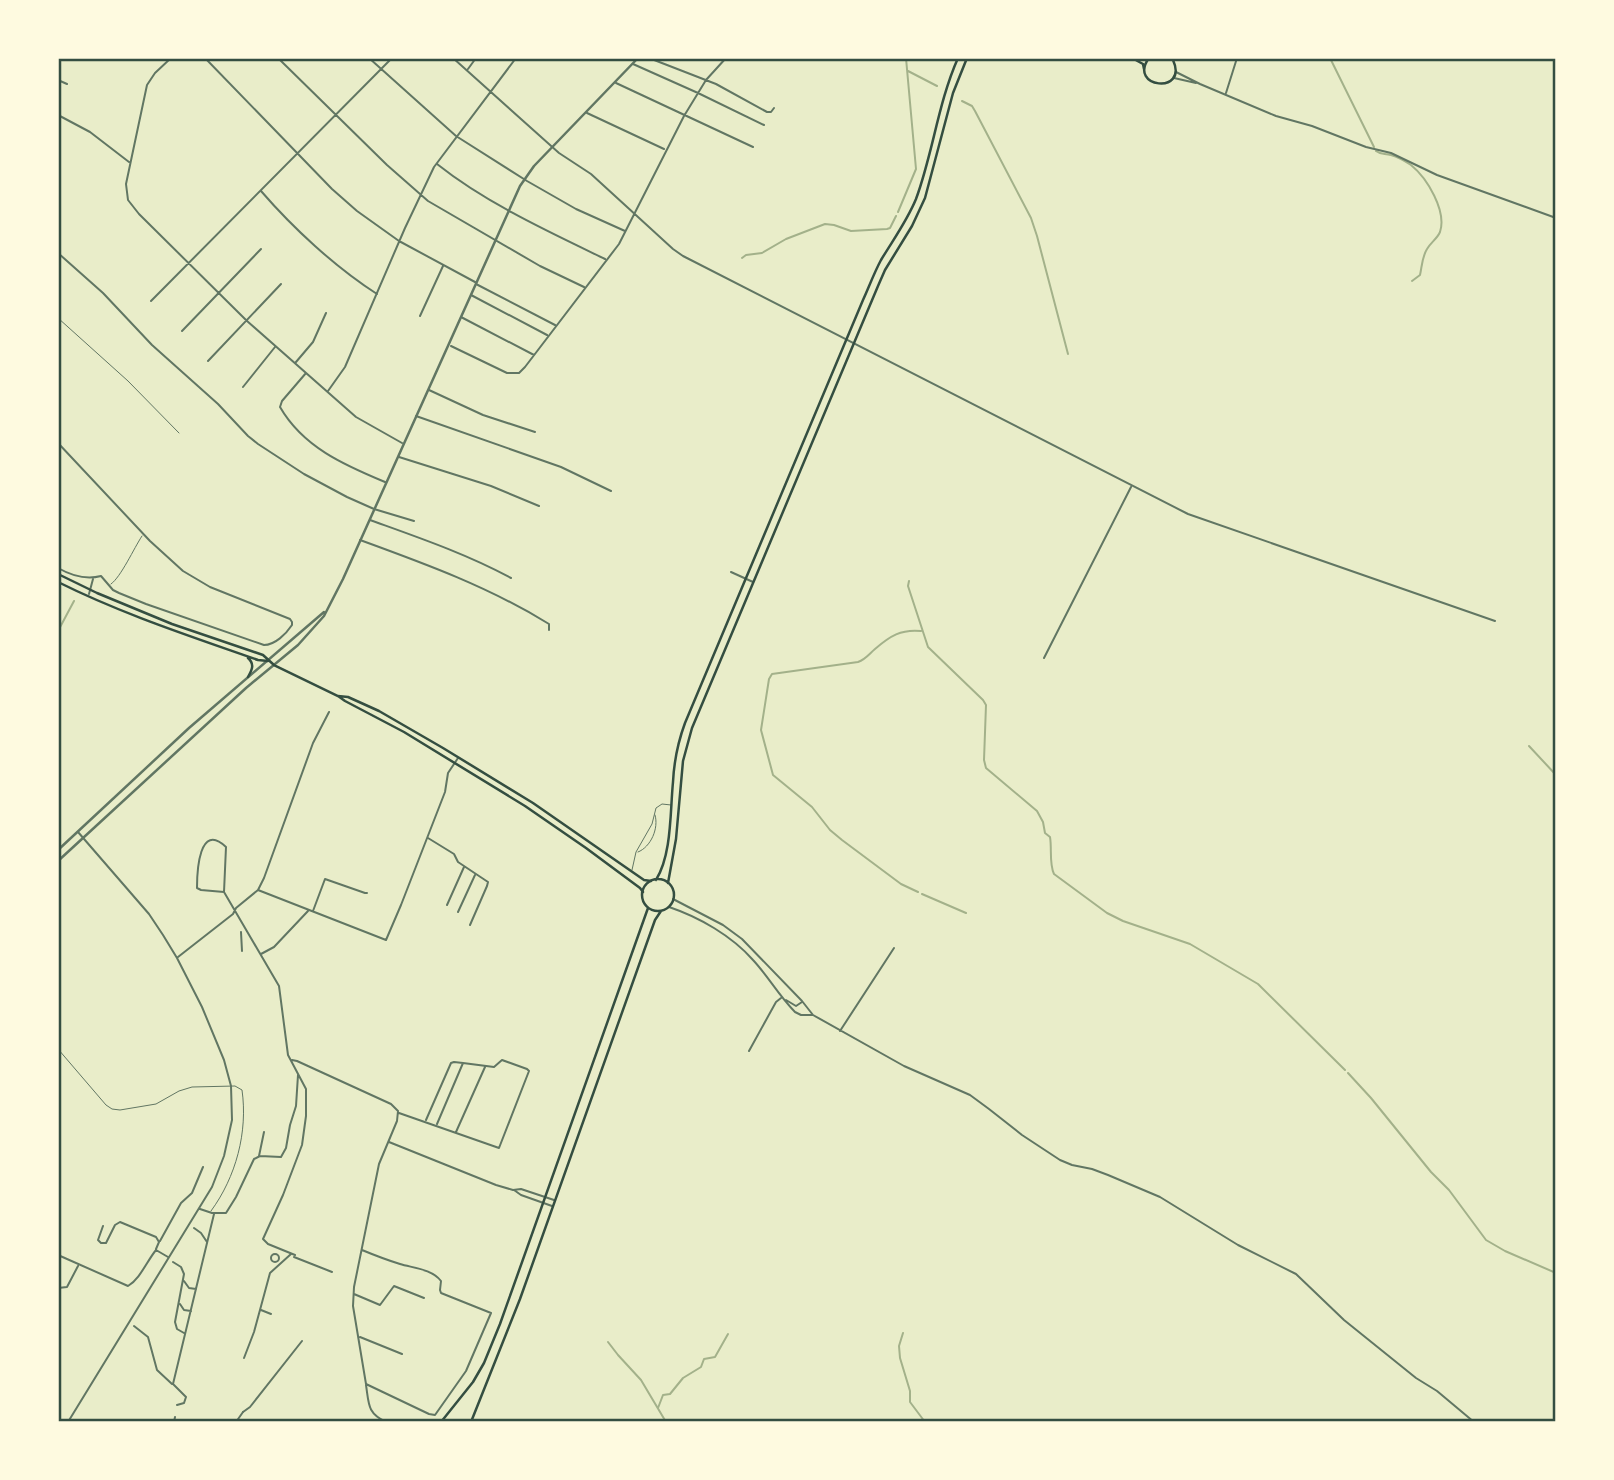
<svg xmlns="http://www.w3.org/2000/svg" width="1614" height="1480" font-family="'Alegreya Sans',sans-serif">
<style>
.lines{fill:none;stroke-linecap:round;stroke-linejoin:round}
.stream{stroke:#a3b18a;stroke-width:2}
.service{stroke:#617663;stroke-width:1}
.pedestrian{stroke:#617663;stroke-width:2}
.minor{stroke:#617663;stroke-width:2}
.tertiary{stroke:#617663;stroke-width:2.5}
.secondary{stroke:#344e41;stroke-width:2.5}
.primary{stroke:#344e41;stroke-width:2.5}
.motorway{stroke:#344e41;stroke-width:3.5}
.neatline{fill:none;stroke:#344e41;stroke-width:2.5}
</style>
<rect width="100%" height="100%" fill="#e9edc9"/>
<g class="lines">
<!-- stream -->
<path class="stream" d="M1330 58 1374 147
M816 60 818 58
M908 71 937 86
M962 101 972 106 975 111 1031 218 1037 236 1068 354
M1376 151C1381 155 1385 153 1391 155 1398 157 1405 161 1411 165 1427 178 1447 211 1440 232 1437 239 1431 242 1427 249 1422 257 1422 266 1420 275L1412 281
M898 212 916 169 906 58
M742 258 746 255 762 253 786 239 825 224 834 225 851 231 887 229 890 228 896 216
M909 581 908 586 928 647 983 700 986 705 984 760 986 768 1037 811 1043 822 1045 833 1050 837C1052 848 1049 864 1054 874L1107 913 1123 921 1190 944 1258 984 1345 1070
M58 631 74 601
M1529 746 1556 775
M918 892 901 884 842 840 830 830 812 807 773 775 761 730 769 679 772 674 858 662C866 659 869 654 875 649 890 636 901 629 921 631
M922 894 966 913
M1348 1073 1371 1098 1431 1172 1449 1190 1486 1240 1505 1251 1556 1273
M903 1333 899 1346 900 1358 910 1391V1402L925 1422
M608 1342 618 1355 641 1380 666 1422
M658 1408 663 1395 670 1394 683 1378 701 1367 704 1359 715 1357 728 1334"/>
<!-- service -->
<path class="service" d="M58 318 128 381 179 433
M111 584C121 577 134 548 142 536
M638 852C651 847 659 828 655 815
M632 870 636 852 652 824 656 808 662 804 671 805
M58 1049 106 1105 112 1109 120 1110 156 1104 179 1091 192 1087 235 1086 242 1090C248 1132 236 1177 211 1211"/>
<!-- pedestrian -->
<path class="pedestrian" d="M194 1228 201 1233 207 1242
M271 1258a4 4 0 1 1 8 0a4 4 0 1 1-8 0Z
M173 1262 181 1267 184 1274 175 1322 177 1329 184 1333
M184 1281 189 1288 196 1289
M180 1304 184 1310 191 1311
M261 1310 271 1314
M134 1326 148 1337 157 1370 172 1384
M244 1358 254 1332 270 1273 291 1254
M177 1405 184 1403 186 1397 173 1384 214 1214
M243 1412 250 1407 302 1341"/>
<!-- minor -->
<path class="minor" d="M171 58 155 73 147 85 126 184 128 200 139 214 247 321 356 417 402 443
M205 58 332 189 357 211 399 241 475 282
M278 58 387 165 428 201 540 266 584 287
M369 58 456 136 527 181 576 209 625 231
M453 58 559 153 591 174 673 249 683 256 1188 514 1495 621
M649 58 716 84 767 112H771L774 108
M633 64 698 93 764 125
M468 69 476 58
M1176 72 1200 84 1276 116 1312 126 1366 147 1391 153 1437 175 1556 218
M1174 78 1196 83
M58 80 67 84
M616 83 753 147
M1226 93 1237 58
M587 113 664 149
M58 115 90 132 129 162
M437 164C486 203 549 232 605 259
M261 191C293 228 335 267 377 294
M58 253 103 293 152 345 218 404 248 436 258 444 304 474 347 497 374 509 414 521
M476 284 555 325
M471 295 547 335
M151 301 392 58
M420 316 443 266
M461 317 534 355
M182 331 261 249
M451 346 507 373H519L525 367 619 244 684 116 706 80 726 58
M208 361 281 284
M296 362 313 342 326 313
M306 373 282 401 280 407C303 447 344 465 385 482
M243 387 275 347
M429 390 483 415 535 432
M328 391 345 367 405 228 434 167 516 58
M416 416 561 467 611 491
M58 443 150 541 183 571 210 587 290 619 292 622V625C286 634 275 645 264 645L146 604 119 593 113 590 101 576C86 580 72 576 58 568
M399 457 491 486 539 506
M370 520C417 537 467 554 511 578
M360 540C426 564 489 587 549 624V630
M731 572 753 582
M89 594 93 579
M1044 658 1131 487
M428 838 454 854 458 862 488 882 487 886 470 925
M258 890 386 940 401 905 445 792 448 773 458 758
M224 892 201 890 197 888C197 872 199 821 226 847L224 892 279 986 288 1055 306 1089V1116L302 1145 283 1195 263 1239 268 1244 295 1255
M673 899 723 925 742 939 802 1001 813 1015 904 1066 970 1095 989 1109 1022 1135 1060 1160 1072 1165 1092 1169 1108 1175 1160 1197 1238 1245 1296 1274 1344 1320 1416 1378 1437 1391 1474 1422
M447 905 464 867
M669 907C699 917 732 936 753 960 768 976 779 996 795 1012L801 1015H812
M313 911 325 879 365 893H367
M458 912 475 875
M241 932 242 951
M261 954 274 947 308 911
M178 957 233 914 236 908 258 890 264 878 313 743 329 712
M786 1000 796 1006 802 1002
M840 1031 894 948
M749 1051 776 1002 781 998
M292 1060 297 1061 391 1104 398 1111 397 1121 379 1164 354 1287 353 1306 366 1384 429 1414 435 1415 466 1371 491 1313 441 1293 440 1290 441 1281C432 1269 413 1268 400 1264 387 1260 374 1255 362 1250
M399 1113 499 1148 529 1071 527 1069 502 1060 494 1067 463 1063
M426 1120 451 1063 454 1062 463 1063 437 1124
M456 1132 485 1067
M389 1142 496 1185 513 1190 521 1189 554 1200
M259 1156 264 1132
M514 1190 521 1195 552 1206
M200 1209 212 1213H226L236 1197 254 1159 260 1156 281 1157 286 1148 290 1125 296 1106 298 1075
M103 1226 98 1240 101 1243H106L115 1225 120 1222 156 1237 159 1242 156 1249
M160 1241 181 1203 192 1193 203 1167
M58 1255 128 1286C140 1279 147 1261 156 1250L168 1257
M294 1257 332 1272
M58 1288 67 1287 78 1266
M354 1294 380 1305 394 1286 424 1298
M360 1337 402 1354
M366 1385C369 1404 367 1413 386 1422
M68 1422 212 1187 224 1156 232 1120 231 1086 224 1060 202 1007 177 958 163 935 149 914 78 832
M174 1422 175 1417
M236 1422 243 1412"/>
<!-- tertiary -->
<path class="tertiary" d="M58 850 189 728 324 612
M58 861 246 688 298 645 324 616 343 579 520 186 534 166 638 58"/>
<!-- secondary -->
<path class="secondary" d="M58 574 97 593 172 624 263 655 274 665 338 696 345 701 404 732 525 806 586 848 640 888 643 892
M58 582C122 614 190 636 258 660L268 661
M248 677C252 670 255 664 248 658
M338 696 348 697 379 711 443 748 533 803 644 880 651 881"/>
<!-- primary -->
<path class="primary" d="M1132 58 1143 64 1144 69
M1149 58C1127 88 1189 95 1173 60
M642 895a16 16 0 1 1 32 0a16 16 0 1 1-32 0Z
M656 880C672 854 670 812 673 782 674 762 678 742 685 723L863 300C869 287 874 273 881 260 893 240 907 221 916 199 933 153 938 103 958 58
M668 883 676 839 683 761 692 728 878 286 885 270 912 226 925 198 953 93 967 58
M441 1422 473 1382 484 1363 500 1324 648 908
M471 1422 520 1299 655 920 661 911"/>
<!-- motorway -->
<path class="motorway" d="M1172 58V59"/>
</g>
<!-- border -->
<rect width="1614" height="1480" fill="none" stroke="#fefae0" stroke-width="119"/>
<rect x="60" y="60" width="1494" height="1360" class="neatline"/>
</svg>
